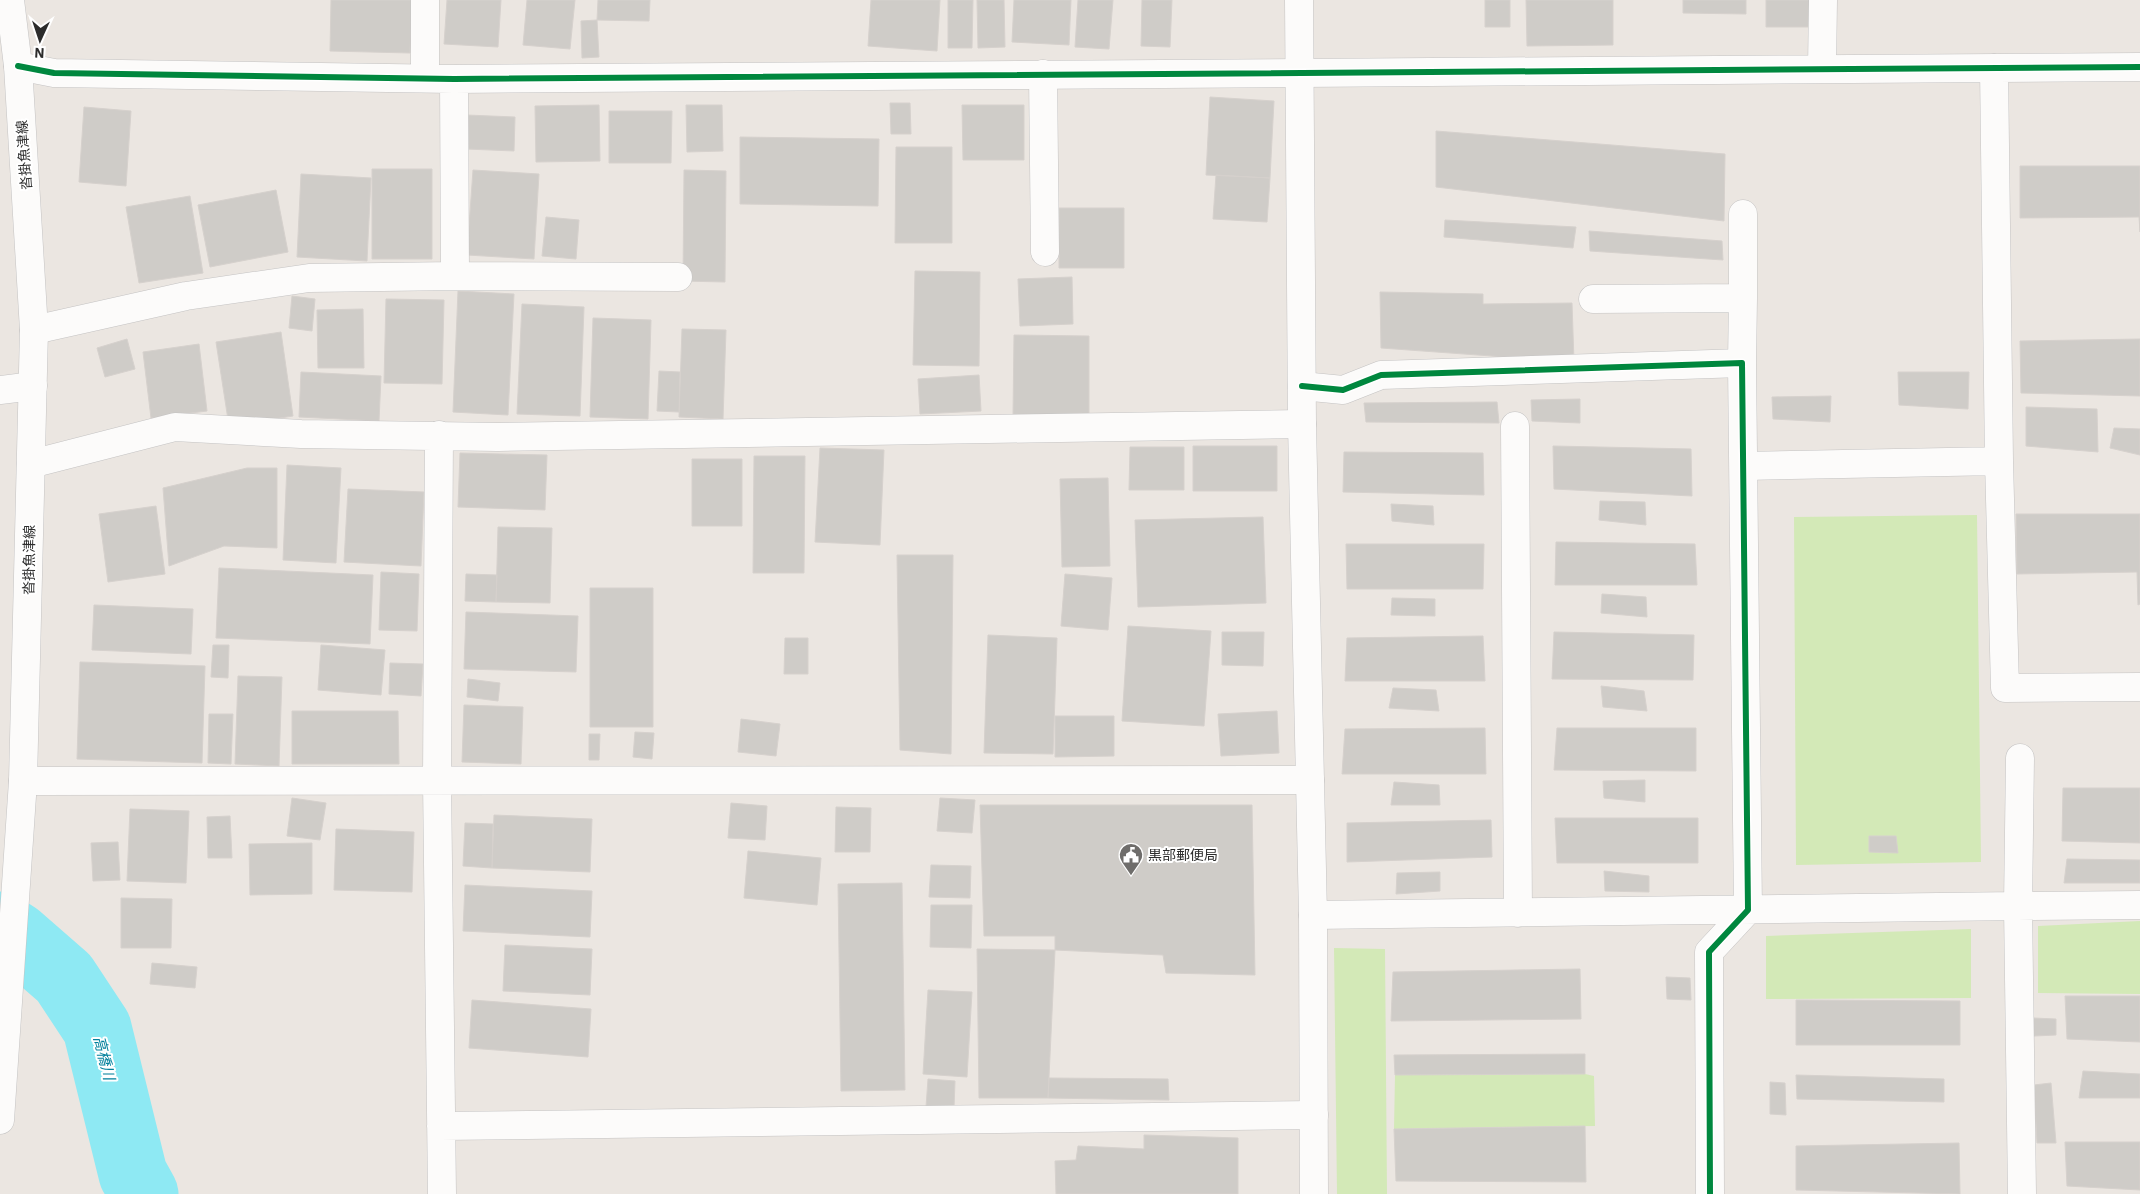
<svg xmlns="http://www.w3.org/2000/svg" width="2140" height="1194" font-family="'IBM Plex Sans','Noto Sans JP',sans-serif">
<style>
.green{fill:#d3e9b7}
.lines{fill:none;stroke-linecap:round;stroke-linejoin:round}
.river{stroke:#8ee9f3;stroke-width:69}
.building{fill:#cfccc8;stroke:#d6d1cd}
.minor-casing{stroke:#c4c3c3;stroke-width:29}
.tertiary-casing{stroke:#c4c3c3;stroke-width:29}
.secondary-casing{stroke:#c4c3c3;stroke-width:29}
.minor{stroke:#fcfbfa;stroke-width:28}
.tertiary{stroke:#fcfbfa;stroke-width:28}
.secondary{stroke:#fcfbfa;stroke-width:28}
.cycleway-casing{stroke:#fff;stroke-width:9}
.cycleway{stroke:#00873e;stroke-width:6}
.labels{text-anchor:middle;stroke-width:4;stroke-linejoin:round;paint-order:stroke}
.street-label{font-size:14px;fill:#2c2c2c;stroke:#fff}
.poi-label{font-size:14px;fill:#2c2c2c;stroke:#fff;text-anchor:start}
.water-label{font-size:15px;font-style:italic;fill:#02809c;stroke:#fff}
</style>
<rect width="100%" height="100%" fill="#ebe6e1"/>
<!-- green -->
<path class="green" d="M1977 515 1981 862 1796 865 1794 517Z
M2140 921V994L2038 993V926Z
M1971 929V998L1766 999V936Z
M1334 948 1385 949 1387 1194H1337Z
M1585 1074 1594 1076 1595 1126 1394 1129 1395 1075Z"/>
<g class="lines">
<!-- river -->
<path class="river" d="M0 926 17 937 64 978 97 1028 133 1174 144 1194"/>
</g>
<!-- building -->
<path class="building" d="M331 0H412L410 53 330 51Z
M447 0H501L498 47 444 44Z
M527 0H575L570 49 523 45Z
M598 0H650L649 21 597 20Z
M871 0H940L937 51 868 46Z
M948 0H973L972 48H948Z
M977 0H1004L1005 47 978 48Z
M1014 0H1071L1069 45 1012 42Z
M1078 0H1113L1109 49 1075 47Z
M1142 0H1172L1170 47 1141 46Z
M1485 0H1510V27H1485Z
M1526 0H1613V45L1527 46Z
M1683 0H1746V14L1683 13Z
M1766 0H1817V27H1766Z
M597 20 599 57 582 58 581 21Z
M1210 97 1274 101 1270 178 1206 175Z
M890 103H910L911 134H891Z
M599 105 600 161 536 162 535 106Z
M686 105H722L723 151 687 152Z
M962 105H1024V160H963Z
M84 107 131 111 126 186 79 182Z
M609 111H672L671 163H609Z
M467 115 515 117 514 151 466 149Z
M1436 131 1725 154 1724 221 1436 187Z
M740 137 879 139 878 206 740 204Z
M896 147H952V243H895Z
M2020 166H2140V232L2139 217 2020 218Z
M372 169H432V259H372Z
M473 170 539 174 534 259 467 255Z
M684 170 726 171 725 282 683 281Z
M301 174 371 178 367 261 297 257Z
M1216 175 1270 178 1267 222 1213 219Z
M276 190 288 252 210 267 198 205Z
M190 196 203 273 139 283 126 207Z
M1059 208H1124V268H1059Z
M546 217 579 220 576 259 542 256Z
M1445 220 1576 227 1573 248 1444 237Z
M1589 231 1722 241 1723 260 1590 251Z
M915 271 980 272 979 366 913 365Z
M1072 277 1073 324 1020 326 1018 279Z
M458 291 514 294 508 415 453 412Z
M1380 292 1483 294V304L1572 303 1574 362 1381 348Z
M292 296 315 299 312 331 289 328Z
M386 299 444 300 442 384 384 383Z
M522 304 584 307 580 416 517 414Z
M363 309 364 368H318L317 310Z
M593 318 651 320 648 419 590 417Z
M682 329 726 330 723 419 679 417Z
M281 332 293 416 229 426 216 342Z
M1014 335 1089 336V418L1013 417Z
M127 339 135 369 105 377 97 348Z
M2140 339V396L2021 393 2020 341Z
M199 344 207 411 151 418 143 352Z
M659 371 680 372 679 412 657 411Z
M301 372 381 376 379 421 299 417Z
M1898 372H1969L1968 409 1899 405Z
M979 375 981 411 920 414 918 379Z
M1831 396 1830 422 1773 419 1772 397Z
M1580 399V423L1532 421 1531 400Z
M1497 402 1499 423 1366 422 1364 403Z
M2026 407 2097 409 2098 452 2026 446Z
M2114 428 2140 429V455L2110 448Z
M1193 446H1277V491H1193Z
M1553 446 1691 449 1692 496 1554 489Z
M1130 447H1184V490H1129Z
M820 448 884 450 880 545 815 542Z
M1344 452 1483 453 1484 495 1343 492Z
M460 453 547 455 545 510 458 507Z
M754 456H805L804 573H753Z
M692 459H742V526H692Z
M287 465 341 468 336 563 283 560Z
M247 468H277V548L224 546 169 566 163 488Z
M1108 478 1110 566 1062 567 1060 479Z
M348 489 424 492 421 566 344 562Z
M1600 501 1645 502 1646 525 1599 520Z
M1391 504 1433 506 1434 525 1392 521Z
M156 506 165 574 108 582 99 514Z
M2016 514H2140V604L2138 605 2137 572 2017 574Z
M1263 517 1266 603 1138 607 1135 520Z
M498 527 552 528 550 603 496 602Z
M1556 542 1695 544 1697 585H1555Z
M1346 544H1484L1483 589H1347Z
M897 555H953L951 754 900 750Z
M219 568 373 575 370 644 216 638Z
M381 572 419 574 417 631 379 630Z
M466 574 497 575 496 602 465 601Z
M1065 574 1112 578 1108 630 1061 626Z
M590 588H653V727H590Z
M1602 594 1646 597 1647 617 1601 613Z
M1392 598 1435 599V616L1391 615Z
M94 605 193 609 191 654 92 650Z
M466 612 578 616 576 672 464 669Z
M1128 626 1211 631 1204 726 1122 721Z
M1222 632H1264L1263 666 1222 665Z
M1554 632 1694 635 1693 680 1552 679Z
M988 635 1057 638 1053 754 984 753Z
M1483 636 1485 681H1345L1347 638Z
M785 638H808V674H784Z
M213 645H229L228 678 211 677Z
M321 645 385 650 381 695 318 690Z
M80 662 205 666 202 763 77 759Z
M390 663 423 664 421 696 389 694Z
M238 676 282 677 279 766 235 764Z
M468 679 500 683 498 701 467 697Z
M1601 686 1644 691 1647 711 1603 707Z
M1393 688 1436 690 1439 711 1389 708Z
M464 705 523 707 521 764 462 762Z
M292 711H398L399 764H292Z
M1277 711 1279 753 1221 756 1218 714Z
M209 714H233L231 764 208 763Z
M1055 716H1114V756L1055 757Z
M741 719 780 724 776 756 738 752Z
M1485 728 1486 774H1342L1345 729Z
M1557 728H1696V771L1554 770Z
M635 732 654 733 652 759 633 757Z
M589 734H600L599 760H589Z
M1645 780V802L1604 798 1603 781Z
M1394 782 1439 785 1440 805H1391Z
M2063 788H2140V843L2062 841Z
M292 798 326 803 320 840 287 836Z
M940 798 975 800 972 833 937 831Z
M731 803 767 806 765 840 728 838Z
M980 805H1252L1255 975 1166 973 1163 955 1055 950V936H984Z
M836 807 871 808 870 852H835Z
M130 809 189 811 186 883 127 881Z
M494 815 592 819 590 872 492 868Z
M230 816 232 858H208L207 817Z
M1555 818H1698V863H1557Z
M1491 820 1492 857 1347 862V823Z
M465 823 493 824 492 868 463 866Z
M336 829 414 832 412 892 334 890Z
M1869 836H1896L1898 853 1869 852Z
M118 842 120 880 93 881 91 843Z
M312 843V894L250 895 249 844Z
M748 851 821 858 817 905 744 898Z
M2067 859 2140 860V883H2064Z
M931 865 971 866 970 898 929 897Z
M1604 871 1649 876V892L1605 891Z
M1440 872V891L1396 894 1397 873Z
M902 883 905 1090 841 1091 838 884Z
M465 885 592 891 590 937 463 931Z
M121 898 172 899 171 948H121Z
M931 905H972L971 948 930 947Z
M505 945 592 949 590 995 503 991Z
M977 949 1055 950 1048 1098H979Z
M152 963 197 967 195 988 150 984Z
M1580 969 1581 1019 1391 1021 1393 972Z
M1666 977 1690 978 1691 1000 1667 999Z
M928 990 972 992 967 1077 923 1074Z
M2065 996H2140V1042L2067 1039Z
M472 1000 591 1009 588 1057 469 1048Z
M1796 1000 1960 1001V1045H1796Z
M2033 1018 2056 1019V1035L2034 1036Z
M1585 1054V1074L1395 1075 1394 1055Z
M2083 1071 2140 1074V1098H2079Z
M1796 1075 1944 1079V1102L1797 1099Z
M1049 1078 1168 1079 1169 1100 1048 1098Z
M928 1079 955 1081 954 1108 926 1107Z
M1770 1082 1785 1083 1786 1115 1770 1114Z
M2051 1083 2056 1143H2037L2034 1085Z
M1585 1126 1586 1182 1396 1181 1394 1129Z
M1144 1135 1238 1138V1194H1056L1055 1161 1076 1160 1078 1146 1144 1149Z
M2065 1142H2140V1190L2067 1186Z
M1959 1143 1960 1194 1796 1190V1146Z"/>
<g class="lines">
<!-- minor casing -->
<g class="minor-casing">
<path id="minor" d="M425 0V78
M18 66 54 73 454 79 2140 67
M1994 68 1999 461
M1822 69 1823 0
M1043 74 1045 252
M454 79 455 276 678 277
M1743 214V298
M1593 299 1743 298 1742 363
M34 330 186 296 309 278 455 276
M1302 386 1343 390 1381 375 1742 363 1748 910 1709 952 1710 1194
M0 390 33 386
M1515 426 1518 913
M439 435 437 780 442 1194
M31 464 175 427 301 434 498 437 1302 424
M1744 466 1999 461 2005 688 2140 687
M2020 758 2018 906 2140 905
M23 781 1310 780
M1313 915 2018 906 2022 1194
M441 1126 1314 1115"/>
</g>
<!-- tertiary casing -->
<g class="tertiary-casing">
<path id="tertiary" d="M1299 0 1302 424 1313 915 1314 1194"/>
</g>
<!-- secondary casing -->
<g class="secondary-casing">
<path id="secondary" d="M0 1120 23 781 34 330 18 66 10 0"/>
</g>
<!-- minor -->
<use href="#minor" class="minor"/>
<!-- tertiary -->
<use href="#tertiary" class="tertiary"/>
<!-- secondary -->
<use href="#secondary" class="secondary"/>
<!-- cycleway casing -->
<g class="cycleway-casing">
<path id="cycleway" d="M18 66 54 73 454 79 2140 67
M1302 386 1343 390 1381 375 1742 363 1748 910 1709 952 1710 1194"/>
</g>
<!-- cycleway -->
<use href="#cycleway" class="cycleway"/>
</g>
<!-- icons -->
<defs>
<g id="civic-pin" transform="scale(1.25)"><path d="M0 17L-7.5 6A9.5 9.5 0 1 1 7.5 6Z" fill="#6f6d6b" stroke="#fff"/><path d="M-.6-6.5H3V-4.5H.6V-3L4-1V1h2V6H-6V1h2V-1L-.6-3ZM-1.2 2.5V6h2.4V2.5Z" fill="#fff"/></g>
</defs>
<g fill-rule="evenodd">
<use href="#civic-pin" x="1131" y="855"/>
</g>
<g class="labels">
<!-- street labels -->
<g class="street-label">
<text transform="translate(24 155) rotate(-94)" y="5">沓掛魚津線</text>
<text transform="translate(29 560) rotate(-89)" y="5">沓掛魚津線</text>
</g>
<!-- poi labels -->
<g class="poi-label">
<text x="1148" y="860">黒部郵便局</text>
</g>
<!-- water labels -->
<g class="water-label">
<text transform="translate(104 1058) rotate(76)" y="5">高橋川</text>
</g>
</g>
<!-- north arrow -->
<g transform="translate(40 40) rotate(183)" stroke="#ffffff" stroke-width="4" paint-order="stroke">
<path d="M0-4L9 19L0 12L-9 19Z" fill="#2c2c2c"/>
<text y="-8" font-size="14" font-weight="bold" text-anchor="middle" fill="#2c2c2c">N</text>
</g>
</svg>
